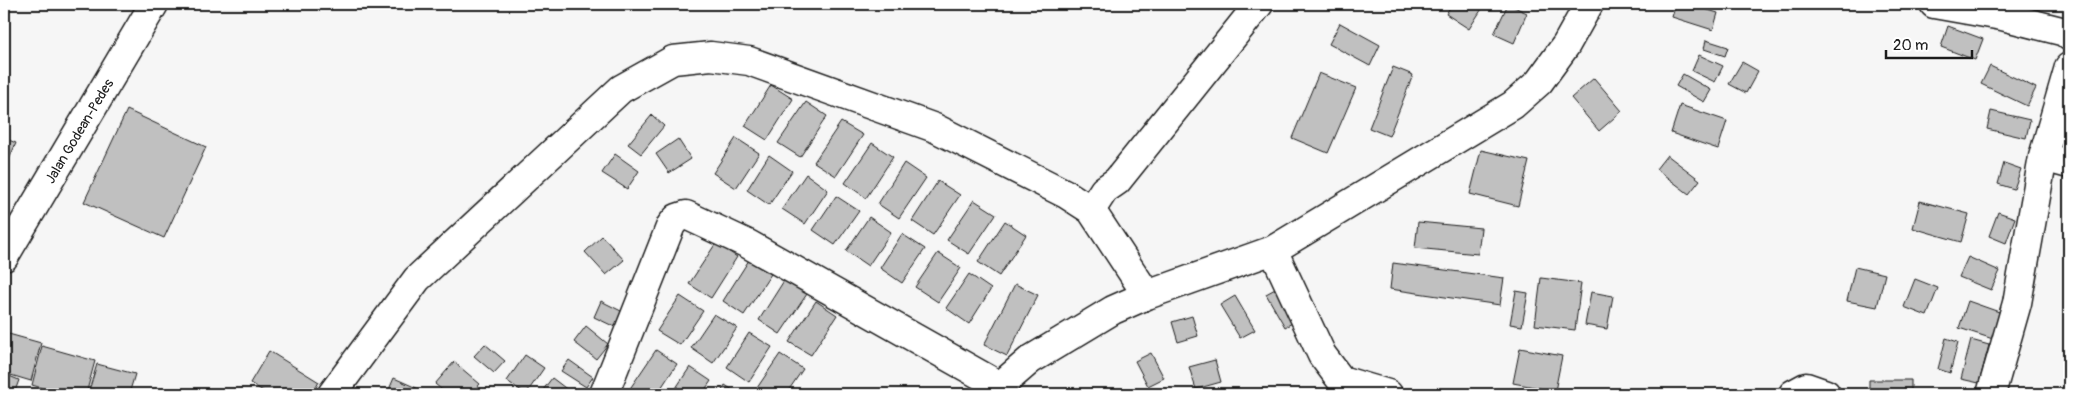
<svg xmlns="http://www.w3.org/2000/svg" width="2073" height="398" font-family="Pangolin,sans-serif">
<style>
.building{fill:#c0c0c0;stroke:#1c1c1c}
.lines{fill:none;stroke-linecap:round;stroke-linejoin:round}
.minor-casing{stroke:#1c1c1c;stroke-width:31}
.minor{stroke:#fff;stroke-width:28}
.labels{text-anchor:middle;stroke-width:4;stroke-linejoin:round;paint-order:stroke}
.street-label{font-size:14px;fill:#1c1c1c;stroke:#fff}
</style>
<rect width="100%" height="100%" fill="#f6f6f6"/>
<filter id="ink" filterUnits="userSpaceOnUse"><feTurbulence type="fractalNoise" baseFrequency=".02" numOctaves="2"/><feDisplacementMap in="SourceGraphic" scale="10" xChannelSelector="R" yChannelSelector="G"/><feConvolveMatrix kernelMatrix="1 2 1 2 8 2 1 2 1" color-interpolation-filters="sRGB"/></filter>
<g filter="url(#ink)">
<!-- building -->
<path class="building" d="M1452 4H1485L1469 29 1446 14Z
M1508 4 1527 13 1514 43 1494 34Z
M1676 4H1688L1718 13 1713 30 1672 17Z
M1340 23 1380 45 1370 66 1329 44Z
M1948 26 1983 39 1975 60 1941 47Z
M1706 40 1728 47 1725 56 1704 49Z
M1699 55 1723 66 1715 82 1692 71Z
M1742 62 1758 71 1746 93 1729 84Z
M1990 66 2036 88 2027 106 1981 84Z
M1393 67 1413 75 1389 136 1369 128Z
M1319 73 1356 88 1328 153 1292 138Z
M1683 74 1711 90 1704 102 1676 86Z
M1594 78 1622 111 1599 131 1571 98Z
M771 85 793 99 767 140 745 126Z
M806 102 827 116 800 157 778 143Z
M1680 105 1727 121 1718 149 1671 133Z
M127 110 206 147 164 238 84 202Z
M1991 111 2030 120 2026 138 1987 129Z
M652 115 664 126 641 154 628 144Z
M841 122 863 135 836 176 814 162Z
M4 138 16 143 4 171Z
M736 138 759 153 736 188 713 173Z
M678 139 691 159 669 173 656 154Z
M872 143 893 157 866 198 845 183Z
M1481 150 1529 161 1518 206 1470 194Z
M615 154 639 171 627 189 602 173Z
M769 155 792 171 769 205 747 190Z
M1667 155 1700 180 1689 194 1656 169Z
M904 163 926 178 899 218 878 204Z
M2004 163 2021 169 2014 189 1998 184Z
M806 174 828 190 805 224 782 209Z
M938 181 960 195 933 235 912 221Z
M836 196 859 211 835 245 813 230Z
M974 200 996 214 969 254 947 240Z
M1920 201 1969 214 1961 242 1913 228Z
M1998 212 2015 218 2006 243 1989 236Z
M869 217 891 232 868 266 846 251Z
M1005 221 1026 235 999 276 978 262Z
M1418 222 1481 228 1478 254 1415 248Z
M902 234 925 249 902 283 880 268Z
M602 236 624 260 606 275 585 252Z
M716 243 737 257 711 298 689 284Z
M938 253 961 268 938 302 915 287Z
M1968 257 2000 271 1991 290 1959 277Z
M749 260 771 274 744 315 723 301Z
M1393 263 1504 278 1500 305 1390 289Z
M1855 267 1885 274 1877 307 1847 301Z
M969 274 991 289 969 324 946 308Z
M1541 278 1581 283 1575 330 1535 325Z
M785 279 807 294 780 334 759 320Z
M1915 279 1938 288 1927 316 1904 307Z
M1015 284 1038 295 1007 356 984 345Z
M1277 288 1296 321 1285 327 1266 294Z
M1516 291 1528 293 1522 326 1510 324Z
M1591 292 1613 296 1607 329 1585 325Z
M680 296 703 311 680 345 657 331Z
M1235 296 1255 330 1240 338 1220 305Z
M601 301 623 312 615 327 594 317Z
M816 301 837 315 811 355 789 342Z
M1968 301 2002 313 1993 339 1959 328Z
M714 314 737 328 713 363 691 348Z
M1192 316 1198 336 1178 342 1172 322Z
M586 326 608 344 596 359 574 342Z
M5 333 41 343 31 381 4 373Z
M749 333 772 347 749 382 727 367Z
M1946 338 1958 342 1950 373 1938 369Z
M1971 340 1989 345 1979 383 1961 379Z
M485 344 505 361 494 373 474 356Z
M42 346 95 361 86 394H58V393L32 385Z
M1520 348 1562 356 1555 391 1513 383Z
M656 350 677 364 657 394H635L629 390Z
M269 351 319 382 312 394H268L250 383Z
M1151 353 1164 378 1148 386 1135 361Z
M780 354 803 369 786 394H766L757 388Z
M525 355 544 368 526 394 507 381Z
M569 360 593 377 586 387 561 371Z
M1215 360 1221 382 1196 389 1189 367Z
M454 362 480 384 471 394H447L435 384Z
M97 364 135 374 129 394H88Z
M690 367 711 381 702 394H672Z
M4 374 19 380 14 394H4Z
M394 378 430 394H387Z
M552 378 573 394H540Z
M1869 380H1911V394H1869Z
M725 385 739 394H720Z"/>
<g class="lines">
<!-- minor casing -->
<g class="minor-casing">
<path id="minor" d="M1934 4 2002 16 2065 32 2069 36
M2043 157 2069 164
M1091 210 1147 295
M1273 250 1322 355 1341 380 1388 394
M4 257 154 4
M332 394 417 279 621 89 673 60 711 56 749 61 935 128 1066 194 1091 210 1104 190 1117 181 1259 4
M604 394 671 225 677 218 686 215 748 244 1000 386 1030 360 1113 310 1147 295 1273 250 1513 105 1539 82 1566 45 1589 4
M1793 394 1806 387 1826 394
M1991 394 2017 303 2043 157 2069 67"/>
</g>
<!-- minor -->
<use href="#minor" class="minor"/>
</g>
</g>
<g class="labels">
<!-- street labels -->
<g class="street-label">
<text transform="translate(79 131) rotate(-59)" y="5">Jalan Godean-Pedes</text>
</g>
</g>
<!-- margin -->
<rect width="2073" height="398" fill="none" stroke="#fff" stroke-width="20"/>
<rect x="10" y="10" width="2053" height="378" fill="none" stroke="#1c1c1c" stroke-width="2" filter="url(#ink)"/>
<!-- scale -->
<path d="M1886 50v8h86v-8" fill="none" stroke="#1c1c1c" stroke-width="2.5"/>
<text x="1893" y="50" font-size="15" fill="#1c1c1c" stroke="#ffffff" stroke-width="4" paint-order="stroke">20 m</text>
</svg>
